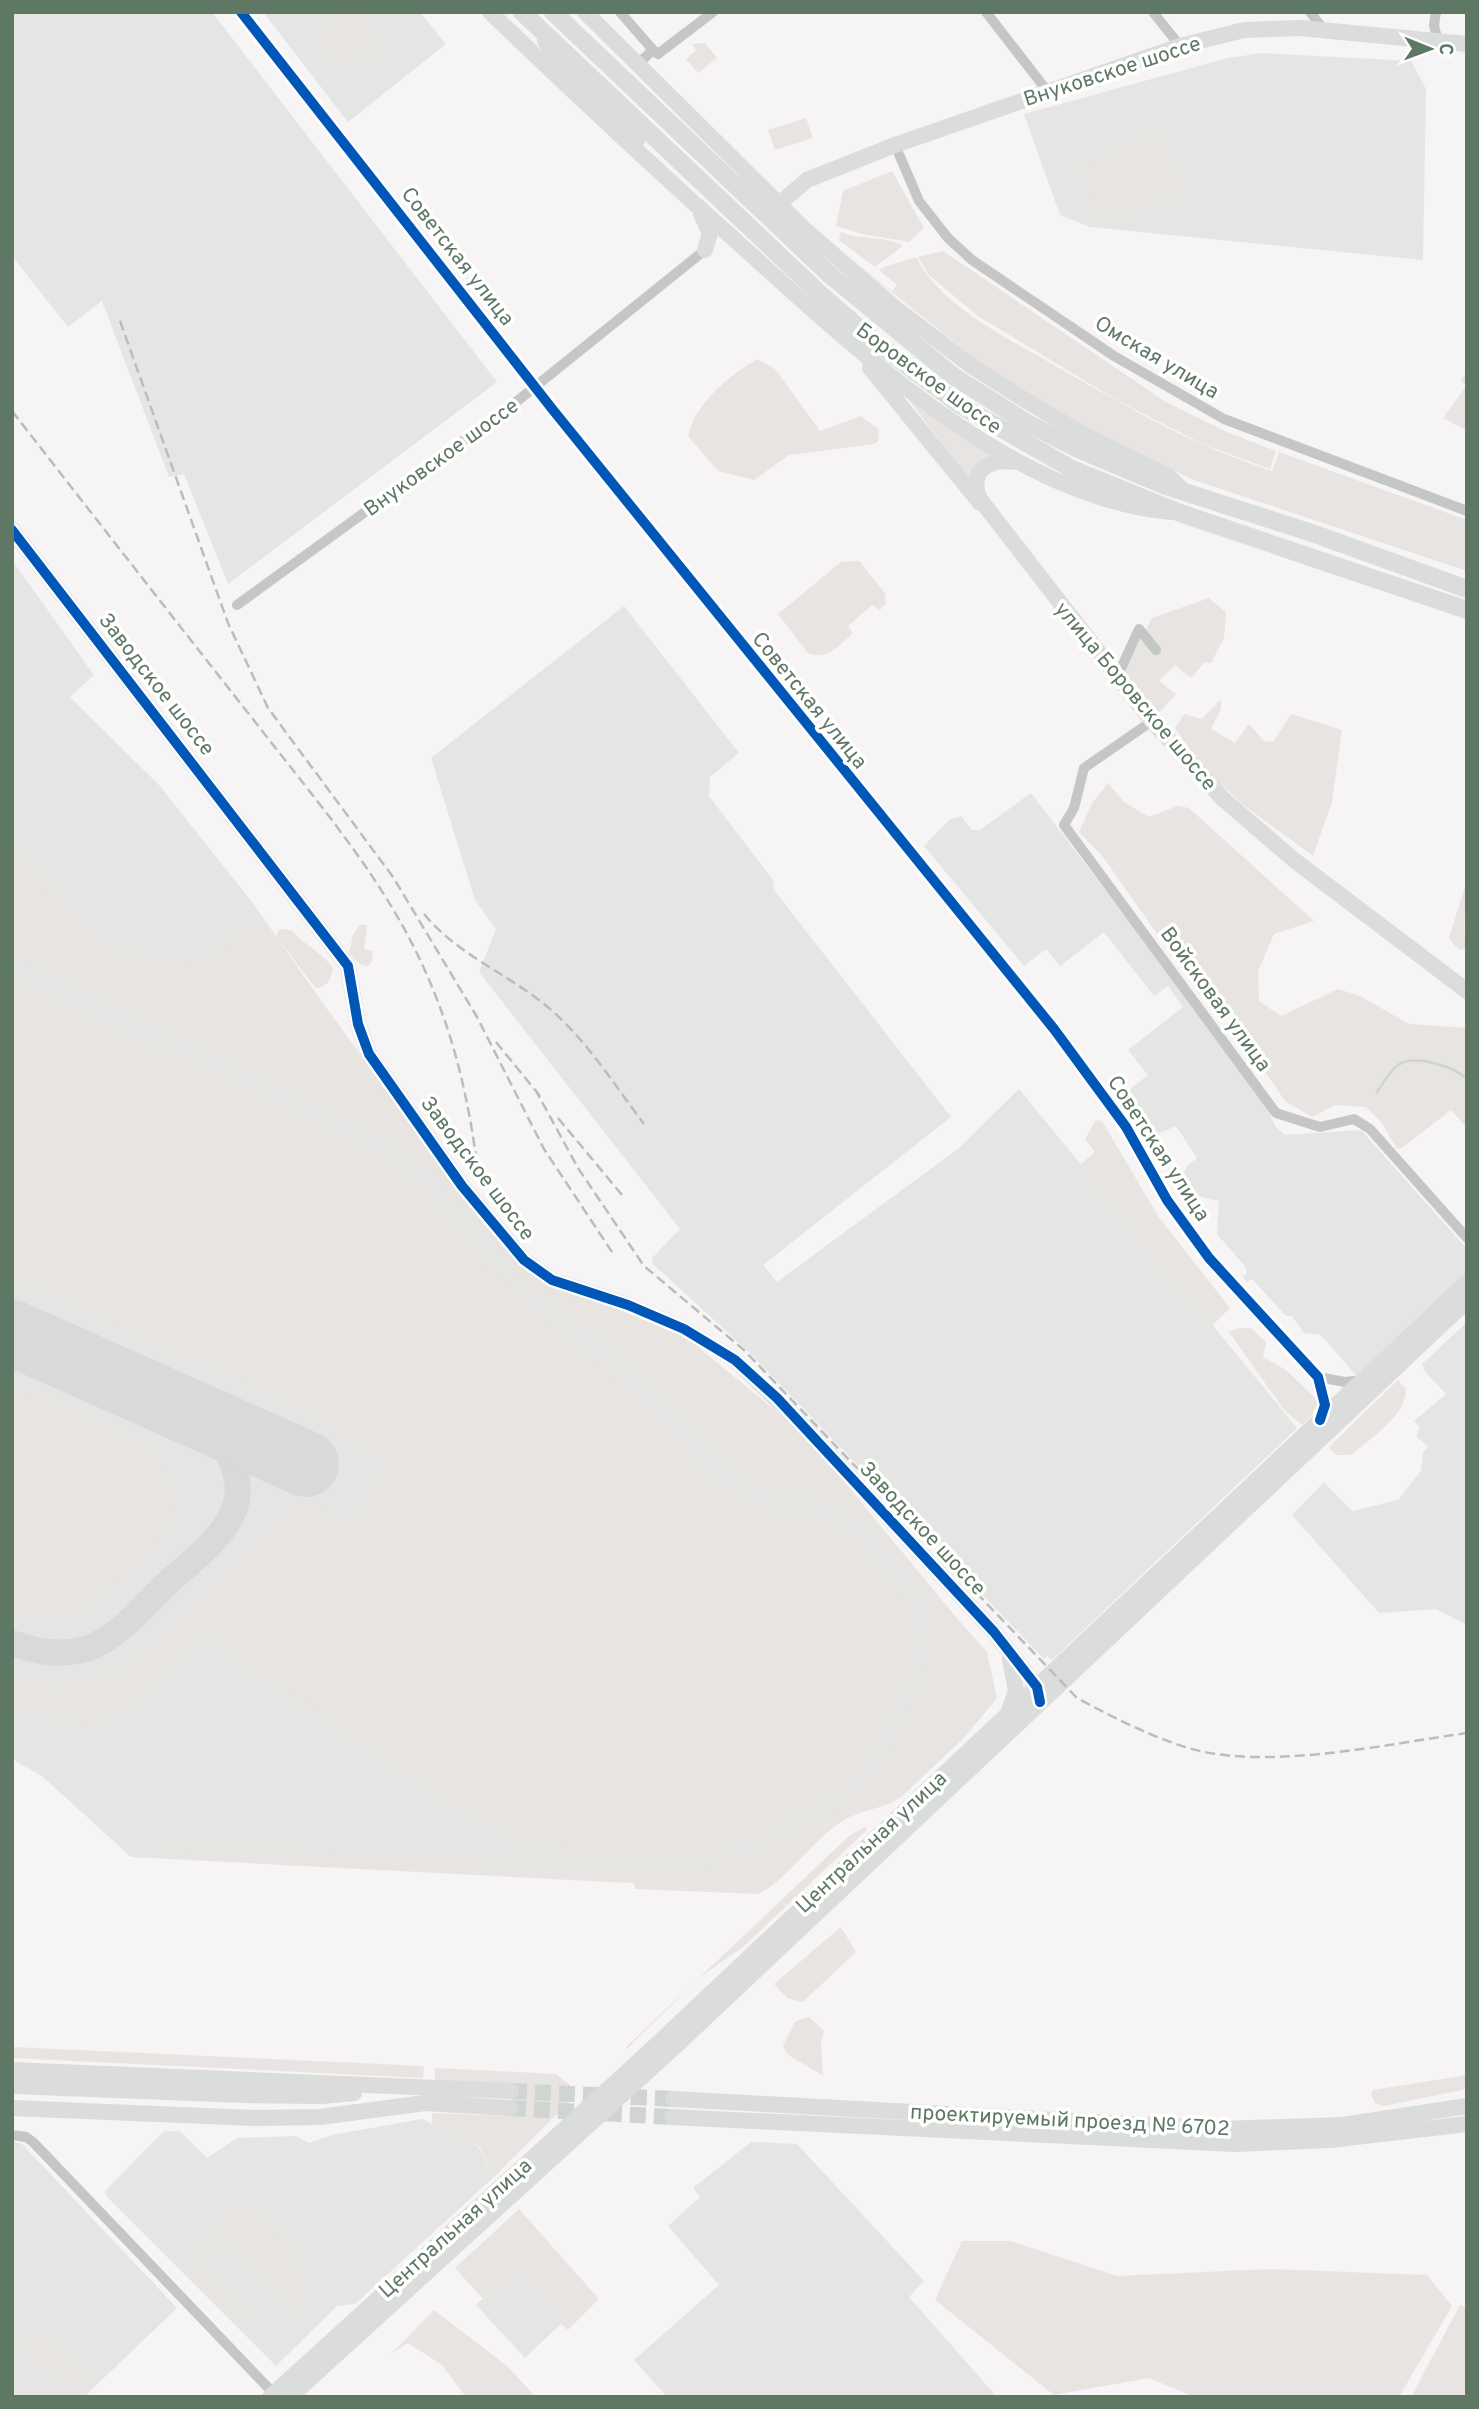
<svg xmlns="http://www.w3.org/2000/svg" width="1479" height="2409" font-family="Overpass,sans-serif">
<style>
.built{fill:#e5e6e4}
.green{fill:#e8e4e2}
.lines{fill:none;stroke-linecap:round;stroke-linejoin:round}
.stream{stroke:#ccd6cc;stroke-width:2.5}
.taxiway{stroke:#d8d9d8;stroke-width:26}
.runway{stroke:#d8d9d8;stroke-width:66}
.secondary-tunnel{stroke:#d0d5d1;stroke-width:16;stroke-dasharray:16 8;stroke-linecap:butt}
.street{stroke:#c4c7c5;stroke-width:10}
.secondary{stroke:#dbdcdc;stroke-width:16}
.primary{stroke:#dbdcdc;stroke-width:18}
.rail{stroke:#babebb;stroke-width:2.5;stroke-dasharray:10 5;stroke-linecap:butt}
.cycleway-casing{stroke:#fff;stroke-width:15}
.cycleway{stroke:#0057b8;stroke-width:10}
.labels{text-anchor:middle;stroke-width:7;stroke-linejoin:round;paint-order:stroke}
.street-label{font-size:21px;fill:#5e7864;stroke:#fff}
</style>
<rect width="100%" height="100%" fill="#f6f4f5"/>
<!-- built -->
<path class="built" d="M12 12H212L497 382 228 584 184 474 169 477 102 301 68 327 12 256Z
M263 12H420L446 44 348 122Z
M1263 53 1411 61 1426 89 1423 260 1090 227 1060 215 1024 114 1228 58Z
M12 560 94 675 70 697 159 785 252 902 471 1215 817 1463 987 1652 997 1698 964 1738 901 1797 868 1801 726 1888 131 1857 42 1776 12 1759Z
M624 606 739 753 710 777 709 796 773 880 774 890 951 1117 763 1265 777 1282 959 1148 1019 1089 1297 1428 1052 1660 1047 1656 1044 1659 750 1353 653 1264 652 1258 680 1229 479 972 496 929 475 900 431 758Z
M1031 793 1209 1026 1265 1103 1275 1126 1285 1135 1361 1130 1467 1249V1273L1356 1375 1321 1335 1304 1333 1292 1316H1286L1252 1279 1247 1282 1243 1277 1247 1273 1244 1265 1217 1234 1219 1201 1176 1190 1187 1166 1197 1158 1176 1126 1158 1134 1124 1094 1148 1075 1128 1050 1183 1007 1168 986 1154 996 1104 932 1060 966 1046 949 1024 966 924 846 949 820 961 816 972 830H980Z
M1467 1322V1625L1436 1609 1379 1613 1292 1515 1324 1482 1352 1511 1398 1500 1421 1471 1423 1453 1428 1447 1417 1437 1419 1427 1414 1421 1446 1394 1426 1373 1422 1364Z
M422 2119 478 2146 494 2177 355 2304 337 2306 276 2366 107 2197 105 2191 164 2131H180L207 2158 237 2138 296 2136 309 2143 332 2135Z
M12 2141 22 2144 177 2308 84 2397H12Z
M751 2142 797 2144 924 2281 909 2297 997 2397H667L634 2360 719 2285 668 2226 700 2197 693 2188Z
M521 2264 569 2316 525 2358 476 2305Z"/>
<!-- green -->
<path class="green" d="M349 12H357L376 48C351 59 336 63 320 38L334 21Z
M705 43 717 58 698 73 686 59 696 50 692 44Z
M806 118 813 138 775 150 768 130Z
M1161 136 1183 190 1101 219 1082 164Z
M892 171 924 228 909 242 862 234 836 226 843 191Z
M841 232C859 240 889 236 903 246L875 267 839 240Z
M828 241 892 291 897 285 880 271 881 268 916 257C943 308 1004 336 1052 364 1128 407 1189 444 1272 471L1279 452 1467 520V571L1191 479 1102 435 1040 403 979 362Z
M943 251 1166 402 1227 432 1276 451 1270 469 1205 445 1120 402 978 316 929 275 918 257Z
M757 359 775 369 820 431 861 416 878 429 879 440 875 444 789 455 754 480 718 471 688 436C696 402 728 377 757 359Z
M1467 372V430L1443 418 1467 385 1460 381Z
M909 400 991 454 978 464 969 479Z
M859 561 885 593 886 603 880 610 872 605 848 626 853 633C840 645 827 661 808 653L778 614 841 562Z
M1209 598 1226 612 1224 638 1211 663 1205 662 1191 678 1175 665 1159 681 1176 694 1158 714 1122 673 1152 618Z
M1221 699V709L1211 729 1235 743 1249 724 1265 742 1274 741 1291 714 1342 730 1332 802 1313 856 1242 804 1200 765 1175 728 1184 714 1202 719Z
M1108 783 1124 802 1149 817 1177 806 1189 808 1314 921 1274 934 1258 971 1259 1001 1281 1016 1338 989 1360 996 1409 1024 1467 1028V1128L1451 1110 1403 1147 1397 1149 1382 1123 1366 1107 1335 1105 1312 1117 1285 1101 1259 1063 1232 1010 1203 999 1103 857 1079 832 1092 803Z
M12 847 69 914 112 954 159 962 198 960 217 953 258 923 330 1013 457 1185 528 1269 687 1338 792 1424 826 1460 985 1652 995 1698 963 1737 900 1793 867 1797 725 1886 167 1857V1847L615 1870 712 1869 769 1847 862 1792 884 1766 929 1666 932 1623 923 1587 862 1517 842 1505 810 1496 775 1492 746 1482 604 1336 526 1286 435 1174 405 1149 343 1115 12 953Z
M1467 880C1467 903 1461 927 1467 948L1459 950 1449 938Z
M360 925H367L364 949 373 951 372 962 367 966 359 964 349 953 353 935Z
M280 929 291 930C303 944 324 954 333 968 331 979 328 987 316 988L310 981 276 936Z
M12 983 360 1144 415 1180 516 1298 614 1376 703 1472 727 1492 773 1514 802 1515 830 1524 850 1537 899 1591 909 1612 915 1634 903 1683 860 1768 842 1786 751 1837 709 1850 677 1855 528 1846 414 1777 229 1654 207 1628 124 1708 89 1724 12 1701V1678C60 1697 103 1684 145 1658L299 1502 358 1527 391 1462 339 1436 329 1418 12 1275Z
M1096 1120 1102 1121 1158 1216 1230 1308 1212 1326 1081 1164 1095 1152 1085 1139Z
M1238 1328H1251L1266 1342 1263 1357 1286 1370 1318 1401 1312 1415 1302 1425 1285 1411 1229 1332Z
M1398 1380 1406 1389C1406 1416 1371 1438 1351 1455H1336L1329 1447Z
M12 1386 147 1448C198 1503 160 1546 112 1584 102 1592 87 1609 74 1613 53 1621 33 1611 12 1604Z
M901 1797C883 1810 860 1809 841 1822 813 1840 785 1882 758 1894L635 1889 634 1882 726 1888 868 1801Z
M865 1827 867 1830 743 1947 699 1978 627 2049 626 2047 850 1835Z
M841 1927 856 1952 803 2002 787 1998 774 1984Z
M809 2017 824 2031 821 2043 823 2076 787 2054 783 2045 796 2021Z
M12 2047 424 2066 423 2078 12 2058Z
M435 2068 556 2074 570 2085 574 2097 494 2177 479 2146 432 2124V2113L509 2116 511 2085 435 2081Z
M1467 2075V2089L1384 2106 1375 2103 1371 2095 1373 2090Z
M519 2209 599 2299 568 2330 561 2324 569 2316 521 2264 483 2299 455 2268Z
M231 2211H251L289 2248 303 2306 294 2317 279 2284 220 2239 209 2247 197 2266 252 2315 242 2319 193 2279V2262Z
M962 2241H1011L1117 2276 1270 2269 1427 2275 1452 2306 1399 2397H1195L1149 2378 1054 2395 935 2300Z
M1460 2305 1467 2308V2397H1411Z
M434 2310 507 2366 536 2397H466L442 2365 408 2343 391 2354Z
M38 2336 86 2375 78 2387 69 2386 24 2348Z"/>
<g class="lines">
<!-- stream -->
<path class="stream" d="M1377 1092C1383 1084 1390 1070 1398 1065 1415 1054 1453 1066 1467 1079"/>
<!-- taxiway -->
<path class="taxiway" d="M12 1643C37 1652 60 1656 86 1649 115 1640 140 1610 161 1589 182 1569 210 1549 226 1525 255 1482 225 1440 192 1414"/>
<!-- runway -->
<path class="runway" d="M12 1333 306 1464"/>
<!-- secondary-tunnel -->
<path class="secondary-tunnel" d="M511 2091 673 2099
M510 2108 672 2117"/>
<!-- street -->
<path class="street" d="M241 12 553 410 1054 1029 1126 1127 1167 1200 1209 1258 1318 1377 1324 1392 1321 1417
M620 12 653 50
M986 12 1048 92
M1153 12 1180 46
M1310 12 1324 30
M1436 12 1434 25 1438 43
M639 63 653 50 658 54 713 12
M895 145 919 201 948 238 972 260 1114 356 1224 419 1467 511
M237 605 511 406 705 250
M1117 677 1139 629 1156 650
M1152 721 1084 768 1074 808 1064 825 1276 1113 1320 1127 1354 1119 1370 1129 1467 1238
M1318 1377 1345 1382 1363 1380
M12 2135 26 2137 33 2142 277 2397"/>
<!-- secondary -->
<path class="secondary" d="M490 12C574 93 659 172 746 250 859 352 1012 497 1170 512
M585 12 803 228 899 311 973 367 1025 400 1079 432 1168 476 1186 493
M545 41 561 62 637 140
M779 204 807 180 895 145 1180 46 1244 30 1300 28 1467 44
M701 214 710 233 705 250
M870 368 980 503
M1017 462C992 459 968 467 979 498L1152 721 1223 799 1294 860 1467 991
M12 530 348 966 358 1024 369 1054 462 1186 524 1260 552 1280 628 1305 684 1329 735 1360 793 1415 994 1632 1037 1687 1041 1696
M1009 1711 1016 1691 1010 1659
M12 2070 511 2091
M12 2086 243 2095 321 2096 354 2093
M673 2099 1221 2129 1343 2125 1467 2106
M12 2108 254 2118 320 2117 425 2103 510 2108
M672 2117 1235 2144 1330 2140 1467 2124
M270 2397 640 2060 1467 1282
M290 2397 680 2042 1467 1301"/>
<!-- primary -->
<path class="primary" d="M522 12 819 293 873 340 960 405 1072 469 1180 513 1467 610
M553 12 829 274 953 376 1027 423 1078 449 1163 485 1315 534 1467 589"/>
<!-- rail -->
<path class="rail" d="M120 321 228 623 268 708 393 877 477 1017 544 1149 612 1252
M12 411C93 515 174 619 256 723 314 798 381 875 421 962 454 1032 470 1103 479 1180
M424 914C457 954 504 972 544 1004 584 1036 613 1083 644 1124
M496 1042 540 1096
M535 1089 578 1168 644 1266 744 1350 1077 1698C1112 1717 1148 1735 1185 1747 1264 1772 1385 1744 1467 1733
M558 1118 622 1195"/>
<!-- cycleway casing -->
<g class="cycleway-casing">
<path id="cycleway" d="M241 12 553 410 1054 1029 1126 1127 1167 1200 1209 1258 1318 1377 1325 1405 1320 1420
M12 530 348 966 358 1024 369 1054 462 1186 524 1260 552 1280 628 1305 684 1329 735 1360 777 1398 994 1632 1037 1687 1040 1702"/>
</g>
<!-- cycleway -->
<use href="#cycleway" class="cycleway"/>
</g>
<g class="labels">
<!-- street labels -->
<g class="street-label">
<text transform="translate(1112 71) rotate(-18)" y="7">Внуковское шоссе</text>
<text transform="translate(458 256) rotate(52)" y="7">Советская улица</text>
<text transform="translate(1157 357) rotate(31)" y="7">Омская улица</text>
<text transform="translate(929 378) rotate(36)" y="7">Боровское шоссе</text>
<text transform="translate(441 457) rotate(-36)" y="7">Внуковское шоссе</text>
<text transform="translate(157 684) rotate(52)" y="7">Заводское шоссе</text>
<text transform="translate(1136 696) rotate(50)" y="7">улица Боровское шоссе</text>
<text transform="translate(810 700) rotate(51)" y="7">Советская улица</text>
<text transform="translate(1216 999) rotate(54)" y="7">Войсковая улица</text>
<text transform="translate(1159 1148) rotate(57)" y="7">Советская улица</text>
<text transform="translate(478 1168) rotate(53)" y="7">Заводское шоссе</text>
<text transform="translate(923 1528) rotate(47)" y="7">Заводское шоссе</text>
<text transform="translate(871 1842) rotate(-43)" y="7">Центральная улица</text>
<text transform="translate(1070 2120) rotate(3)" y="7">проектируемый проезд № 6702</text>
<text transform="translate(455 2228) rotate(-42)" y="7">Центральная улица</text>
</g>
</g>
<!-- border -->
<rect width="1479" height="2409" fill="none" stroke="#5e7864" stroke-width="28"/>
<!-- north arrow -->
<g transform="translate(1430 49) rotate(91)" stroke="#ffffff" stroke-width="5" paint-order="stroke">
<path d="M0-5L12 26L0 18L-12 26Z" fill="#5e7864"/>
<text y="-10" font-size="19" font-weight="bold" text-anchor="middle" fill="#5e7864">С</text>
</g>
</svg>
